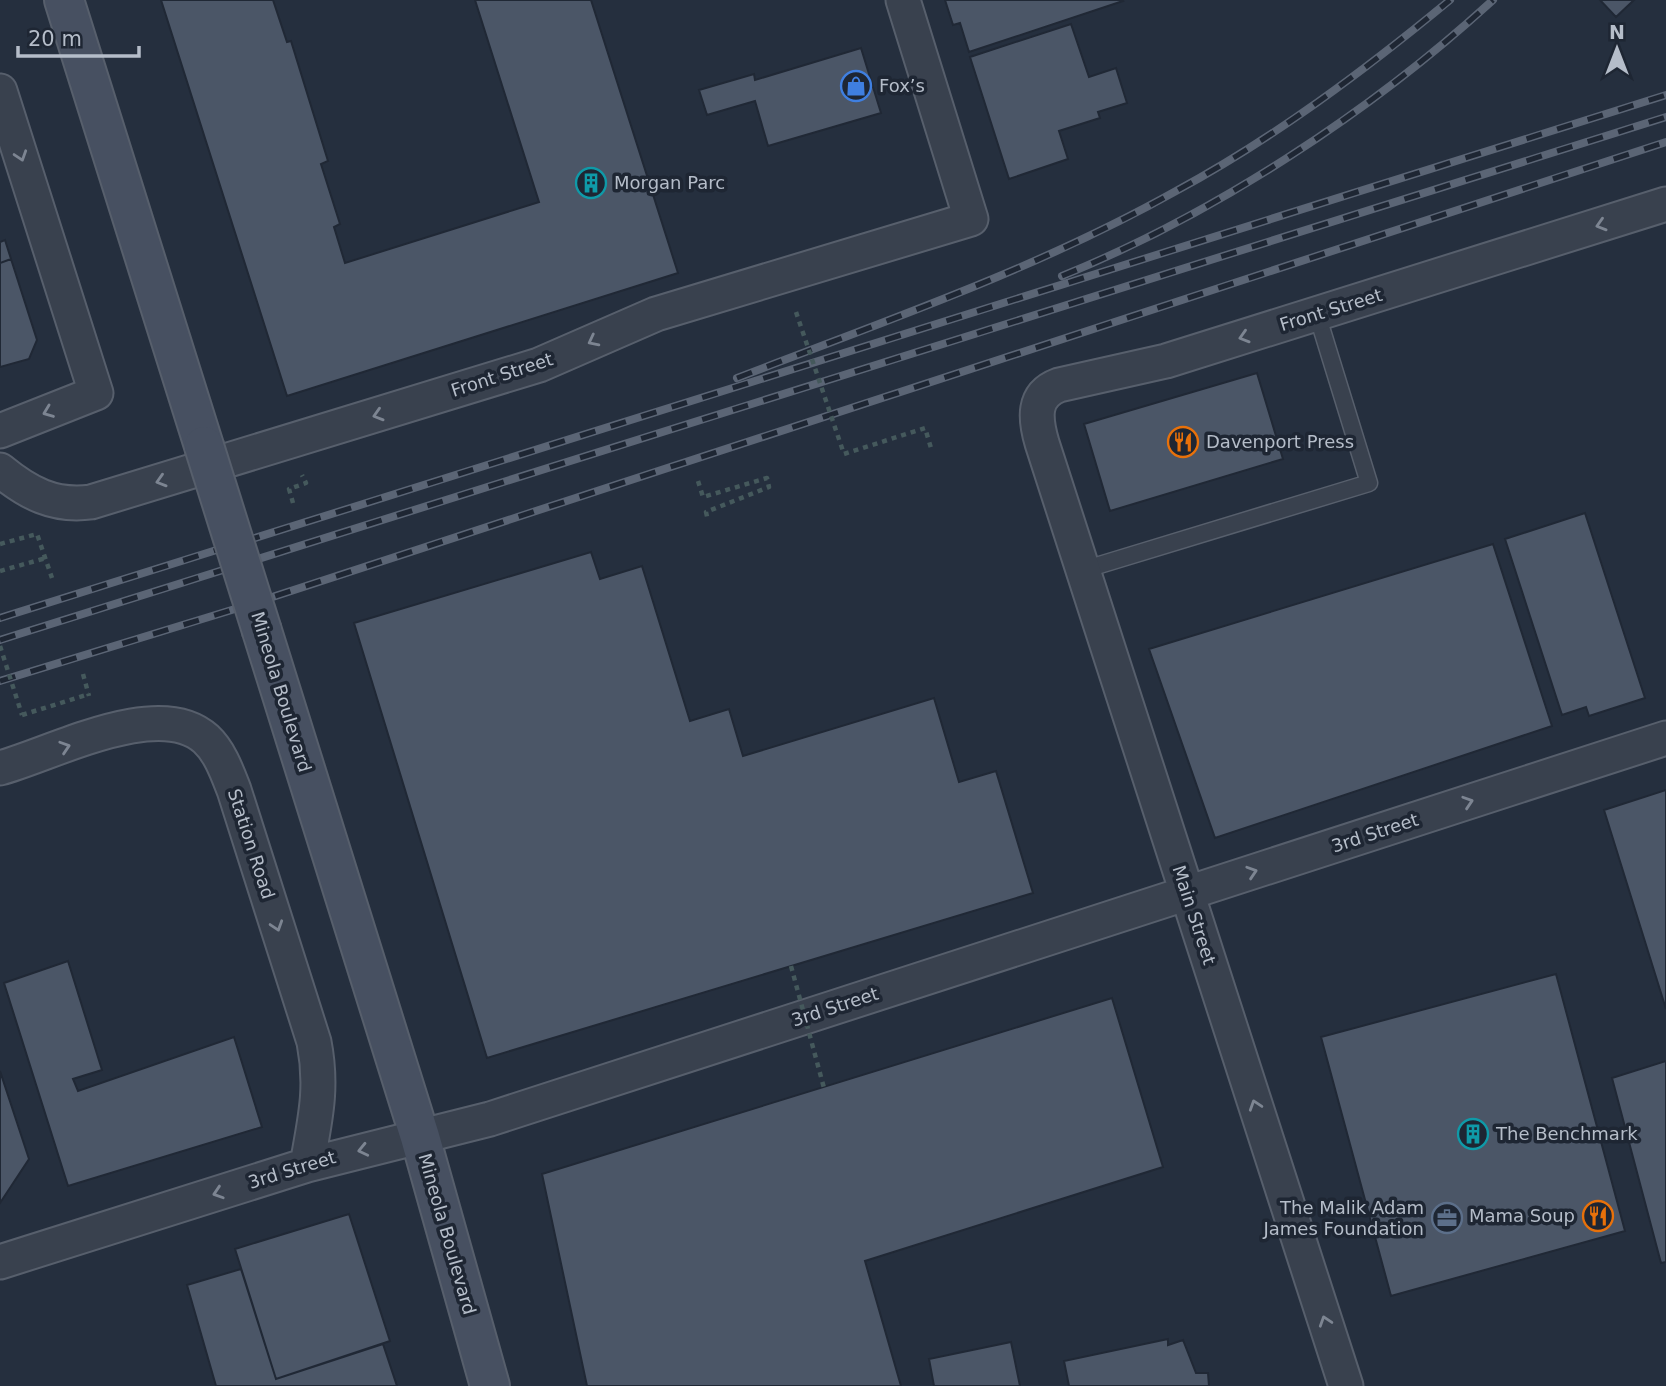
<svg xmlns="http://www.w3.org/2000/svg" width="1666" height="1386" font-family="'DejaVu Sans',sans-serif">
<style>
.building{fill:#4b5667;stroke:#202835;stroke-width:2}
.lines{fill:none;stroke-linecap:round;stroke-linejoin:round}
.lane-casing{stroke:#575f6c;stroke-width:19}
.street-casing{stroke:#575f6c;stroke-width:37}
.secondary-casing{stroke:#575f6c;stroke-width:42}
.path{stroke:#45595c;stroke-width:4.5;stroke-dasharray:5 5;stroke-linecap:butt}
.lane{stroke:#39414e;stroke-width:16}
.street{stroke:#39414e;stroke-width:33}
.secondary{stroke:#475061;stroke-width:38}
.rail-casing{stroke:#5b6575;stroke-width:8}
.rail{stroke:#1e2633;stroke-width:5;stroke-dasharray:16;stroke-linecap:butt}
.secondary-bridge-casing{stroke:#575f6c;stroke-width:42;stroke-linecap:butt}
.path-bridge{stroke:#45595c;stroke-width:4.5;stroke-dasharray:5 5;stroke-linecap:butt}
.secondary-bridge{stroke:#475061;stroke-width:38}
.oneway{stroke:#7d8592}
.labels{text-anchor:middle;stroke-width:7;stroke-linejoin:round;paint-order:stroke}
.poi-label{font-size:18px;fill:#b5bdc9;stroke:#1e2633;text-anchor:start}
.street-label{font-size:18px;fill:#b5bdc9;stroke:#1e2633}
</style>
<rect width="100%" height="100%" fill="#252f3e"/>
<!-- building -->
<path class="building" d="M161 0H273L287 42 291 41 328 161 321 164 340 224 334 227 345 263 539 202 475 0H591L678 273 287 396Z
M945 0H1122L1123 1 969 52 960 23 953 25Z
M1600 0H1634L1616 17Z
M1071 24 1089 77 1116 68 1127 103 1098 112 1100 118 1059 131 1068 159 1009 179 970 57Z
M861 48 881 113 768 146 755 101 707 115 699 90 754 74 755 80Z
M5 240 11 259 0 263V242Z
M11 259 37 340 29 359 0 367V263Z
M1257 373 1283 459 1110 511 1084 424Z
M1585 513 1645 698 1589 716 1586 707 1562 715 1505 539Z
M1493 544 1552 726 1215 838 1149 649Z
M591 552 600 579 642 566 690 721 729 709 743 756 934 698 959 782 996 771 1033 893 487 1058 354 623Z
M1666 790V1009L1604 810Z
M68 961 102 1070 73 1079 78 1091 234 1037 262 1127 68 1186 4 983Z
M1556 974 1625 1231 1391 1296 1321 1037Z
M1112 998 1163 1167 865 1261 901 1386H587L542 1174Z
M1666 1061V1262L1661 1263 1612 1078Z
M0 1071 29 1159 0 1203Z
M349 1214 390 1341 276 1379 235 1249Z
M241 1269 276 1379 383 1344 397 1386H216L187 1285Z
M1168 1339V1345L1183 1340 1196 1373H1208L1209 1386H1069L1064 1361Z
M1011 1342 1020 1386H934L929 1359Z"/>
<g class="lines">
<!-- lane casing -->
<g class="lane-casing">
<path id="lane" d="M1083 570 1369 483 1317 314"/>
</g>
<!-- street casing -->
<g class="street-casing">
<path id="street" d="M0 91 96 393 0 431
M0 470C28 493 54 507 91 502L539 365 656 314 971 219 903 0
M0 768C52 754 159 696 206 739 220 752 227 772 234 790L314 1042C323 1088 315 1120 307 1165
M0 1262 307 1165 490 1119 1666 738
M1346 1386 1042 443C1035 419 1032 395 1059 385L1166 361 1666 204"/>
</g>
<!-- secondary casing -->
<g class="secondary-casing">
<path id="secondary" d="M64 0 204 446
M262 631 420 1137 490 1386"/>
</g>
<!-- path -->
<path class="path" d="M844 454 925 428 931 448
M698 481 703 497 767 478 769 487 706 512 708 521
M293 503 289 489 306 483 302 475
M0 544 37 534 52 578
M0 571 46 558
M83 674 89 696
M22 715 89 694"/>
<!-- lane -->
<use href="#lane" class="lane"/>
<!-- street -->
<use href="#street" class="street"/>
<!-- secondary -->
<use href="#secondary" class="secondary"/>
<!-- rail casing -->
<g class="rail-casing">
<path id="rail" d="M1062 276C1215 214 1372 111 1493 0
M737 378C885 321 1037 269 1176 191 1274 138 1364 71 1450 0
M0 618 1666 95
M0 640 1666 117
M0 681 248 605 1666 142"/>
</g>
<!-- rail -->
<use href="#rail" class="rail"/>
<!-- secondary-bridge casing -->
<g class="secondary-bridge-casing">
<path id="secondary-bridge" d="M204 446 262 631"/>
</g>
<!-- path-bridge -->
<path class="path-bridge" d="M796 312 844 454
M0 646 22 715
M791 966 824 1088"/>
<!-- secondary-bridge -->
<use href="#secondary-bridge" class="secondary-bridge"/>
</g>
<!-- one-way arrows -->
<defs><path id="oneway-chevron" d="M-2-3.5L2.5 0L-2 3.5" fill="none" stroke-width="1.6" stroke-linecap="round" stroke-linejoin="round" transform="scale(1.75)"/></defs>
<g class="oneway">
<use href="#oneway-chevron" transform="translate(21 156) rotate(72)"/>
<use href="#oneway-chevron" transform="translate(1601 225) rotate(163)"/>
<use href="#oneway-chevron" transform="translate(1244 337) rotate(163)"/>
<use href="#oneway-chevron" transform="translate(593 341) rotate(153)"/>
<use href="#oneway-chevron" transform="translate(48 412) rotate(159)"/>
<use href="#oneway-chevron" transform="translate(378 415) rotate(163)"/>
<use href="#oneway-chevron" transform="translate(161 481) rotate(163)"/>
<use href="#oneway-chevron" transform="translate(65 747) rotate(-18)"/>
<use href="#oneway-chevron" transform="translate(1468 802) rotate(-18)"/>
<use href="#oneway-chevron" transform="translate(1252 872) rotate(-18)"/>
<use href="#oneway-chevron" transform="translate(277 926) rotate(72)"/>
<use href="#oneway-chevron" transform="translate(1255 1105) rotate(-108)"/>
<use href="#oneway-chevron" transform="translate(363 1150) rotate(167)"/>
<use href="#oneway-chevron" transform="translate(218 1193) rotate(162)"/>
<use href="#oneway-chevron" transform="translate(1325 1321) rotate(-108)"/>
</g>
<!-- icons -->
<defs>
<g id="shop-ring" transform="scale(1.575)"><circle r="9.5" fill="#1e2633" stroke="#3f7fe0" stroke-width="1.5"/><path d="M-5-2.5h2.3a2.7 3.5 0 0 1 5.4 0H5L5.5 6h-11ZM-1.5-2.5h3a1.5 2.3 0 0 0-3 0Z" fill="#3f7fe0"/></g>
<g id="building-ring" transform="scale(1.575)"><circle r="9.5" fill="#1e2633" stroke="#0f9aa8" stroke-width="1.5"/><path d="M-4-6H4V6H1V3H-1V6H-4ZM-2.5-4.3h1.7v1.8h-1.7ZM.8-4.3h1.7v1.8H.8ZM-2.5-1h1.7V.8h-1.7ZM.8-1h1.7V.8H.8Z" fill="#0f9aa8"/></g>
<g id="restaurant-ring" transform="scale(1.575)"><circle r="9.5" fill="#1e2633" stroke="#e8710a" stroke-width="1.5"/><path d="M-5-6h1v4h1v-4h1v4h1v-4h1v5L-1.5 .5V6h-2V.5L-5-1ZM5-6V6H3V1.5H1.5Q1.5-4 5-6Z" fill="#e8710a"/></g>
<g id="office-ring" transform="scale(1.575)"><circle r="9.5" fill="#1e2633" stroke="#5c6f8a" stroke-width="1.5"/><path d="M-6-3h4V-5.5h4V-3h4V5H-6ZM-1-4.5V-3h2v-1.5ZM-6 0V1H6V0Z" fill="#5c6f8a"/></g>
</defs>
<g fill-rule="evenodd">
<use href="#shop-ring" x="856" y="86"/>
<use href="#building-ring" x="591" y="183"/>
<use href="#restaurant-ring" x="1183" y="442"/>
<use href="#building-ring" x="1473" y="1134"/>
<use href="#restaurant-ring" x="1598" y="1216"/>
<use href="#office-ring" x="1447" y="1218"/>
</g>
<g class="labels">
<!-- poi labels -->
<g class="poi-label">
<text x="879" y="92">Fox’s</text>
<text x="614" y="189">Morgan Parc</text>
<text x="1206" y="448">Davenport Press</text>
<text x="1496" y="1140">The Benchmark</text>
<text x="1424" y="1214" text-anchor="end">The Malik Adam<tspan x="1424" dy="21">James Foundation</tspan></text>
<text x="1575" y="1222" text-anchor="end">Mama Soup</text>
</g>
<!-- street labels -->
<g class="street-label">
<text transform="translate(1331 310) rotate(-17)" y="6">Front Street</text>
<text transform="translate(502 375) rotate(-18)" y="6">Front Street</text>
<text transform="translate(281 692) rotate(73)" y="6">Mineola Boulevard</text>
<text transform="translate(1375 833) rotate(-18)" y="6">3rd Street</text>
<text transform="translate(251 844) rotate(72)" y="6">Station Road</text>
<text transform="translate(1194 915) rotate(72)" y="6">Main Street</text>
<text transform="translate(835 1007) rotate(-18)" y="6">3rd Street</text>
<text transform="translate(292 1170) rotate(-17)" y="6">3rd Street</text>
<text transform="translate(447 1234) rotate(74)" y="6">Mineola Boulevard</text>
</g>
</g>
<!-- north arrow -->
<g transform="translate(1617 49)" stroke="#1e2633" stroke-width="5" paint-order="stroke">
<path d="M0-5L12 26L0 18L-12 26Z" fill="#b5bdc9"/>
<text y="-10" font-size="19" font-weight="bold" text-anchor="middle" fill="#b5bdc9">N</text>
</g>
<!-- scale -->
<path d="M18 46v10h121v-10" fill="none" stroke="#b5bdc9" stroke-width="3.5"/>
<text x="28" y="46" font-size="21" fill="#b5bdc9" stroke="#1e2633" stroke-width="5" paint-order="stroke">20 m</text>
</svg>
